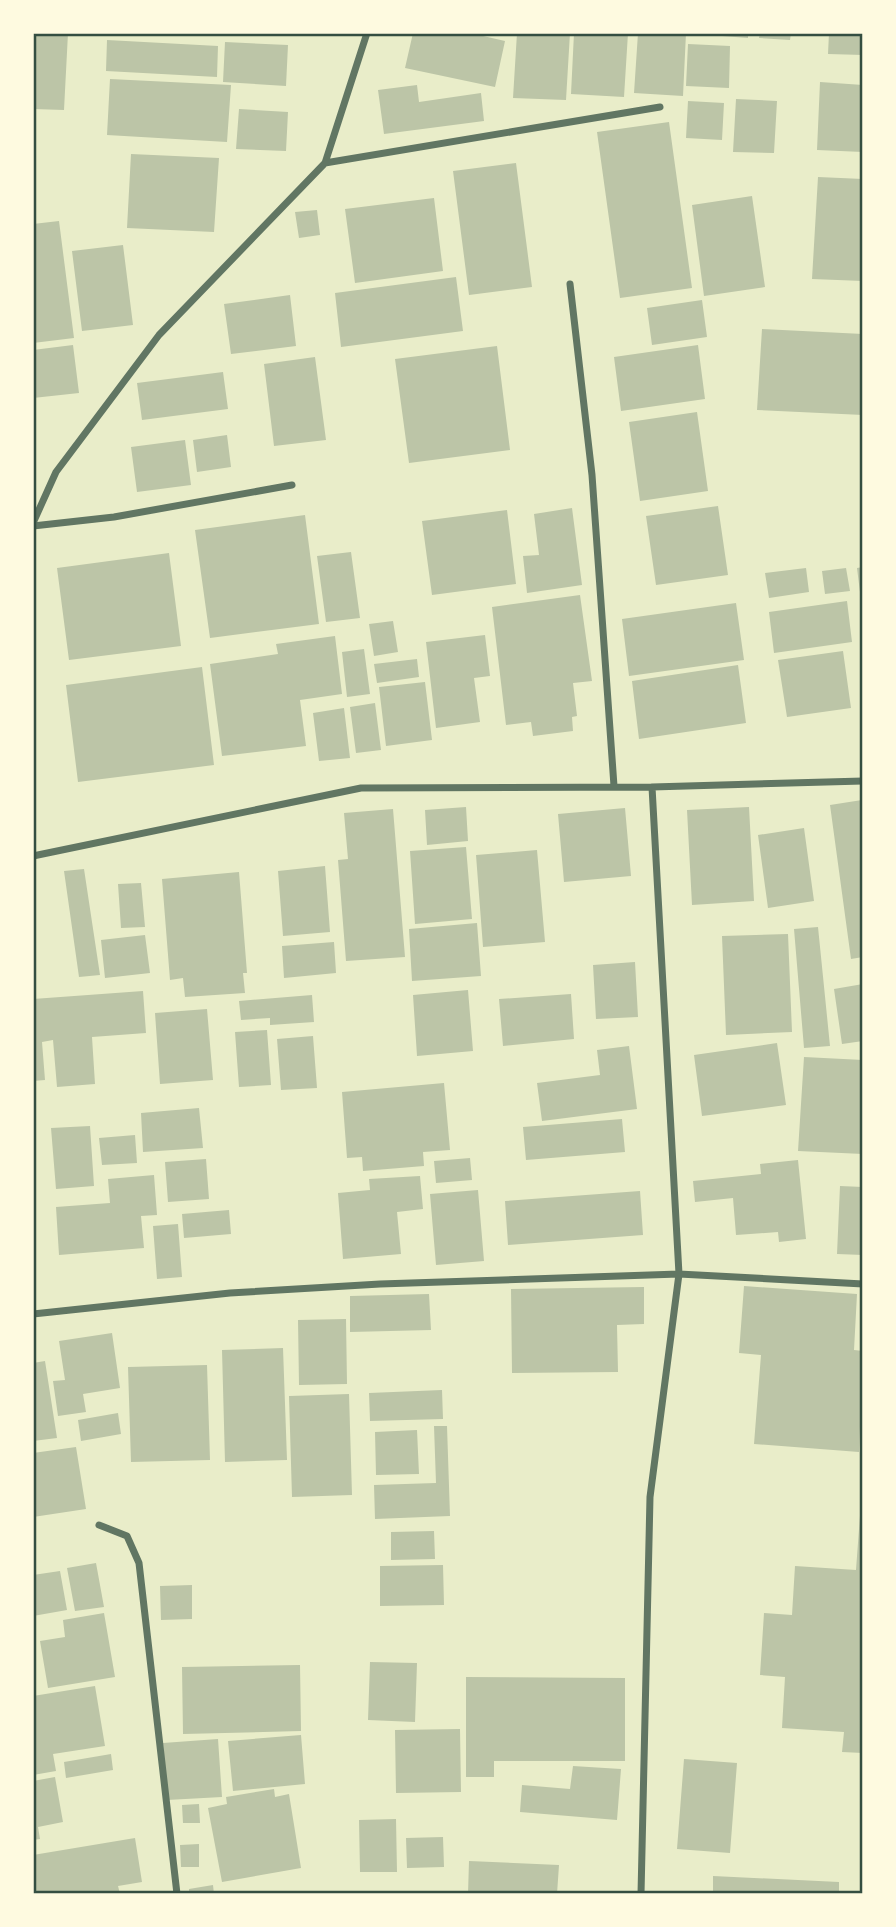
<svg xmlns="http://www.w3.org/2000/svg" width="896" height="1927" font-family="Mulish,sans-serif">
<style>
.building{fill:#bcc5a7}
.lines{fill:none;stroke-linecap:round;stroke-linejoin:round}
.minor{stroke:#617663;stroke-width:7}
.neatline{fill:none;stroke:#344e41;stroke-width:2.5}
</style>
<rect width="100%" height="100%" fill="#e9edc9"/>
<!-- building -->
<path class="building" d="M33 33H68L64 110 33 109Z
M413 33H470L505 41 495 87 405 68Z
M517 33H570L566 100 513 98Z
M574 33H628L624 97 571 94Z
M638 33H686L683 96 634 93Z
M709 33H748V38L709 35Z
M760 33H791L790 40 759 38Z
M829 33H863V55L828 54Z
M107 40 218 46 217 77 106 71Z
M225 42 288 45 286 86 223 82Z
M688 44 730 46 729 88 686 86Z
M110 79 231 85 227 142 107 135Z
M820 82 863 85V152L817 150Z
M417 85 419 102 481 93 484 121 384 134 378 90Z
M736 99 777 101 774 153 733 152Z
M688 101 724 103 722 140 686 138Z
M239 109 288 112 286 151 236 149Z
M669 122 692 288 620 298 597 132Z
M131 154 219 158 214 232 127 228Z
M516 163 532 287 469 295 453 171Z
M818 177 863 179V281L812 279Z
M752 196 765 287 704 296 692 205Z
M434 198 443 271 355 283 345 209Z
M317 210 320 235 299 238 295 212Z
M59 221 74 338 33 343V224Z
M123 245 133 325 82 331 72 251Z
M456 277 463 331 341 347 335 293Z
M290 295 296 346 231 354 224 304Z
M702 300 707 337 652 345 647 308Z
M762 329 863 334V415L757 410Z
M73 345 79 393 33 398V350Z
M698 345 705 399 621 411 614 357Z
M497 346 510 450 409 463 395 359Z
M315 357 326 440 274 446 264 364Z
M223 372 228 409 142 420 137 383Z
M697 412 708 491 640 501 629 422Z
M227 435 231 467 197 472 193 440Z
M185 440 191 485 137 492 131 447Z
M718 506 728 575 656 585 646 516Z
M572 508 582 585 527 593 523 556 539 555 534 514Z
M507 510 516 584 432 595 422 521Z
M305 515 319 624 210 638 195 530Z
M351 552 360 618 326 622 317 556Z
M169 553 181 646 69 660 57 568Z
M863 567V600H861L857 568Z
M806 568 809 592 769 598 765 573Z
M846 568 850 591 825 594 822 571Z
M580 595 592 681 573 683 577 716 572 717 573 731 533 736 531 722 506 725 492 607Z
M847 601 852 642 774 653 769 612Z
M736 603 744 660 629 676 622 619Z
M393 621 398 652 374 656 369 624Z
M485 635 490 676 474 678 480 722 436 728 426 642Z
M335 636 342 694 300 700 306 746 222 756 210 664 278 654 276 644Z
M364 649 370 694 347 697 342 652Z
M843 651 851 708 787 717 778 660Z
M417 659 419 677 377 683 374 664Z
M738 665 746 723 639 739 632 681Z
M202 667 214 765 78 782 66 685Z
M425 682 432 740 386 746 379 687Z
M375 703 381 750 356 753 350 707Z
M344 708 350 758 319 761 313 713Z
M862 800 863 957 851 959 830 805Z
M466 807 468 841 427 845 425 810Z
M749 807 754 901 692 905 687 810Z
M625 808 631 876 564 882 558 814Z
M393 809 405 957 346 961 338 860 348 859 344 813Z
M804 828 814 901 768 908 758 835Z
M466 847 472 919 415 924 410 851Z
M537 850 545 942 483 947 476 855Z
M325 866 330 932 283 936 278 871Z
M84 869 100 975 79 977 64 871Z
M239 872 247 973H243L245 993 185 997 183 978 170 980 162 879Z
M141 883 145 927 121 928 118 884Z
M477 923 481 976 412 981 409 929Z
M818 927 830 1046 804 1048 794 929Z
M788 934 792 1032 726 1035 722 936Z
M145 935 150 973 105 978 101 940Z
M334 942 336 973 284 978 282 946Z
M635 962 638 1017 596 1019 593 965Z
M863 984V1041L842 1044 834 989Z
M468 990 473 1051 417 1056 413 995Z
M143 991 146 1033 92 1037 95 1084 57 1087 53 1040 42 1042 45 1080 33 1081V999Z
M571 994 574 1039 503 1046 499 999Z
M312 995 314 1022 270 1025V1018L241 1020 239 1001Z
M207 1009 213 1080 160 1084 155 1013Z
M267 1030 271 1085 239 1087 235 1032Z
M313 1036 317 1088 281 1090 277 1039Z
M777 1043 786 1105 702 1116 694 1055Z
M629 1046 637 1109 542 1121 537 1083 600 1075 597 1050Z
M804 1057 863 1060V1154L798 1151Z
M444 1083 450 1150 423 1152 424 1166 363 1171 362 1157 347 1158 342 1092Z
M199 1108 203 1148 143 1152 141 1113Z
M622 1119 625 1152 526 1160 523 1127Z
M90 1126 94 1186 56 1189 51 1128Z
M135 1135 137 1163 102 1165 99 1138Z
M470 1158 472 1180 436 1183 434 1161Z
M206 1159 209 1199 168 1202 165 1162Z
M798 1160 806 1239 779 1242 778 1232 736 1235 733 1198 695 1202 693 1181 761 1174 760 1164Z
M154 1175 157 1215 141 1216 144 1248 59 1255 56 1207 110 1203 108 1179Z
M420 1176 423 1209 397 1212 401 1254 343 1259 338 1193 370 1190 369 1179Z
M840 1186 863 1187V1255L837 1254Z
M478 1190 484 1261 436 1265 430 1194Z
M640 1191 643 1235 508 1245 505 1201Z
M229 1210 231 1234 184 1238 182 1214Z
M178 1224 182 1277 157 1279 153 1226Z
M744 1286 857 1294 854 1350 863 1351 859 1452 754 1444 761 1355 739 1353Z
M644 1287V1324L617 1325 618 1372 512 1373 511 1289Z
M429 1294 431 1330 350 1332V1296Z
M346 1319 347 1384 299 1385 298 1320Z
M112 1333 120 1388 83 1394 86 1412 58 1416 53 1381 65 1380 59 1341Z
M283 1348 287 1460 225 1462 222 1350Z
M45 1361 57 1438 33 1441V1363Z
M207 1365 210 1460 131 1462 128 1367Z
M442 1390 443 1419 370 1421 369 1393Z
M349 1394 352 1495 292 1497 289 1396Z
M118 1413 121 1434 81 1441 78 1420Z
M434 1426H447L450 1516 375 1519 374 1485 436 1483Z
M417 1430 419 1474 376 1475 375 1432Z
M76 1447 86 1509 33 1517V1453Z
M861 1502H863V1753L842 1752 844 1732 782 1728 785 1677 760 1675 764 1613 792 1615 795 1566 856 1570Z
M434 1531 435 1559 391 1560V1532Z
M96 1563 104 1607 75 1611 67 1568Z
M443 1565 444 1605 380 1606V1566Z
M60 1571 67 1610 33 1616V1575Z
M192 1585V1619L161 1620 160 1586Z
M104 1613 115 1677 48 1688 40 1641 65 1637 63 1620Z
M370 1662 417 1663 415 1722 368 1720Z
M300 1665 301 1731 183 1734 182 1667Z
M466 1677 625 1678V1761H494V1777H466Z
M95 1686 105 1746 53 1754 56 1771 33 1775V1696Z
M460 1729 461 1792 396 1793 395 1730Z
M301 1735 305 1784 233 1791 228 1741Z
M218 1739 222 1797 167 1800 163 1743Z
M111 1754 113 1770 66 1778 64 1762Z
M684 1759 737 1763 730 1853 677 1849Z
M573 1766 621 1769 617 1820 520 1812 522 1785 570 1789Z
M55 1777 63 1822 38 1827 40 1839 33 1840V1781Z
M274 1789 275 1797 289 1794 301 1868 222 1882 208 1808 227 1804 226 1797Z
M199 1804 200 1823H183L182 1805Z
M396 1819 397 1872H360L359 1820Z
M443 1837 444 1867 407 1868 406 1838Z
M135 1838 142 1882 118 1886 120 1894H33V1855Z
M199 1844V1867H181L180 1845Z
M469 1861 559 1865 557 1894H468Z
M713 1876 839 1882V1894H713Z
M213 1885 214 1894H189V1889Z"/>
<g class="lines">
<!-- minor -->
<path class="minor" d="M325 163 660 107
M570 284 592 475 614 786
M33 523 56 472 159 335 325 163 367 33
M33 526 114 517 292 485
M33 856 361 788 652 787 863 781
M33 1314 230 1293 380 1284 679 1274 863 1284
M99 1525 127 1536 139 1563 177 1894
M641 1894 650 1497 679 1274 652 787"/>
</g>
<!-- border -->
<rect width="896" height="1927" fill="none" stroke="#fefae0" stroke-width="70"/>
<rect x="35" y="35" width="826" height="1857" class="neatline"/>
</svg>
